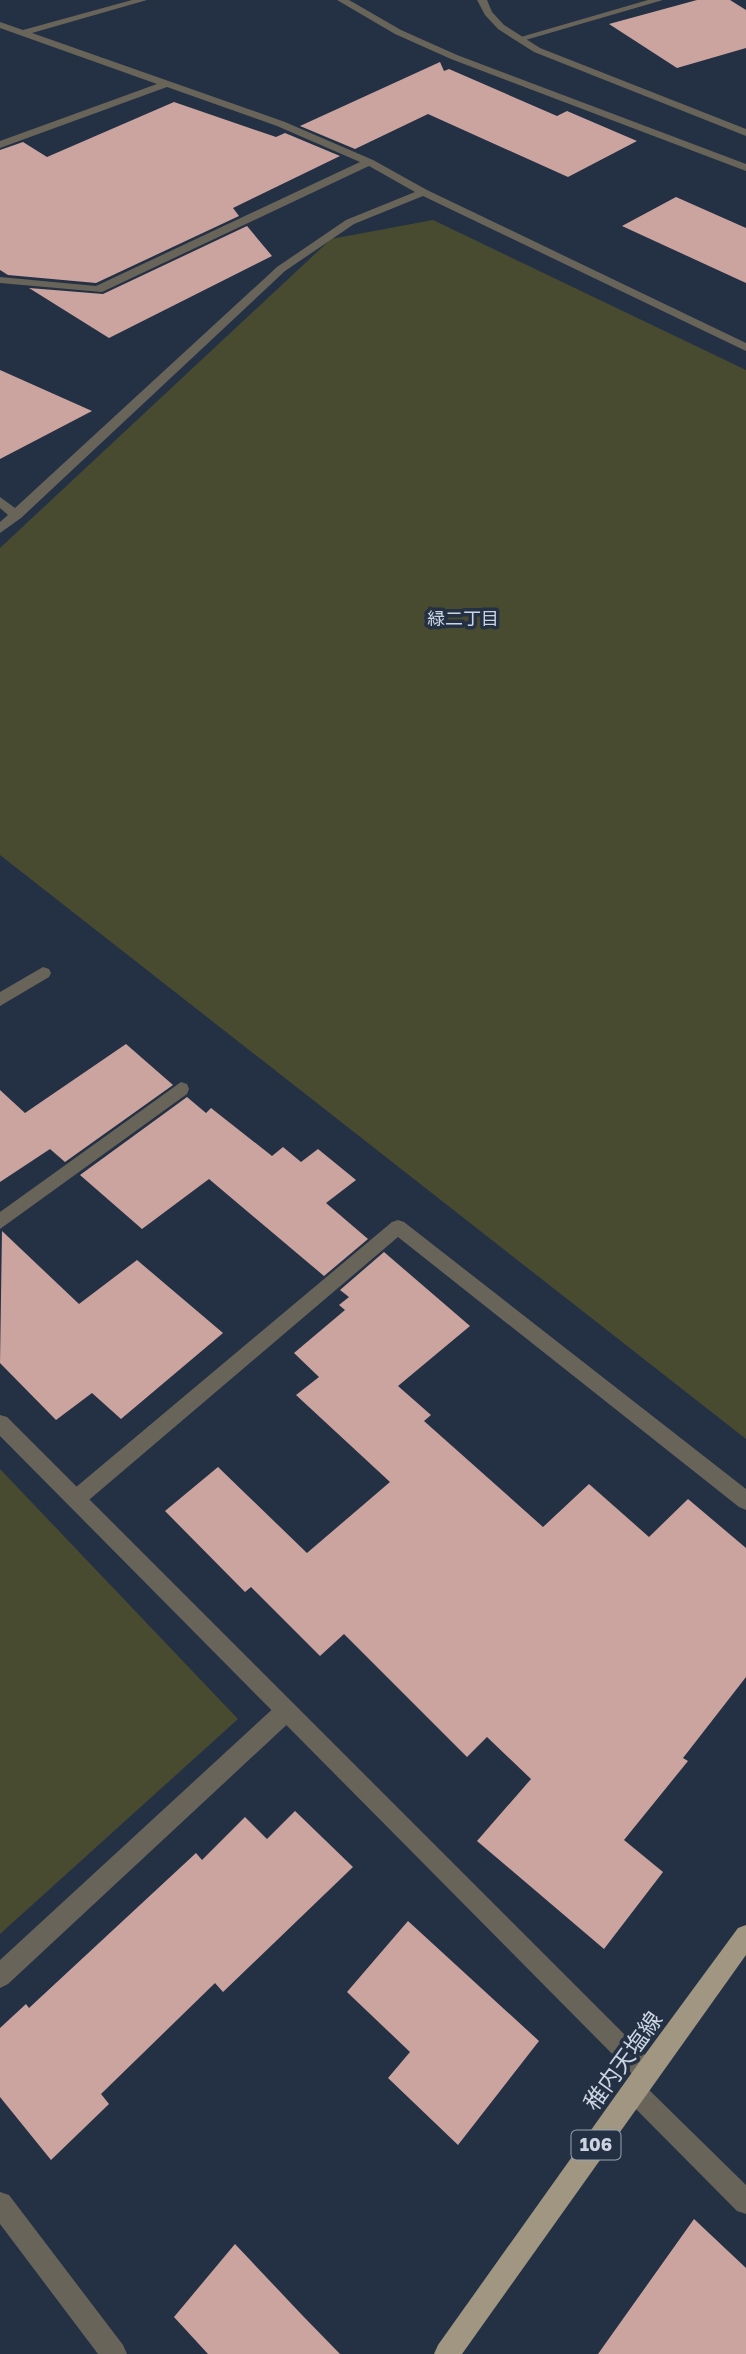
<svg xmlns="http://www.w3.org/2000/svg" width="746" height="2354" font-family="'Golos Text','Noto Sans JP',sans-serif">
<style>
.green{fill:#484b30}
.building{fill:#cca49f}
.lines{fill:none;stroke-linecap:round;stroke-linejoin:round}
.service{fill:#696459;fill-rule:evenodd}
.minor{fill:#696459;fill-rule:evenodd}
.primary{fill:#a09681;fill-rule:evenodd}
.labels{text-anchor:middle;stroke-width:7;stroke-linejoin:round;paint-order:stroke}
.far-neighbourhood-label{font-size:18px;fill:#cbd4e0;stroke:#243144}
.shield{fill:#243144;stroke:#99a3b1;stroke-width:2}
.shield-label{font-size:18px;font-weight:bold;fill:#cbd4e0}
.near-street-label{font-size:23px;fill:#cbd4e0;stroke:#243144}
</style>
<rect width="100%" height="100%" fill="#243144"/>
<!-- green -->
<path class="green" d="M433 220 746 370V1439L0 855V548L331 239Z
M0 1469 238 1719 0 1934Z"/>
<!-- building -->
<path class="building" d="M697 0H730L746 10V48L677 68 609 24Z
M440 62 444 71 449 69 557 116 567 111 637 141 568 177 428 114 355 149 300 126Z
M174 102 276 137 285 133 340 156 233 208 239 216 96 283 8 275 0 270V150L23 142 47 157Z
M676 197 746 228V283L622 226Z
M247 226 272 256 109 338 29 288 103 294Z
M0 370 92 411 0 459Z
M126 1044 173 1085 65 1162 50 1149 0 1182V1090L25 1113Z
M187 1097 206 1113 211 1108 272 1156 283 1147 301 1162 318 1149 356 1180 326 1203 368 1239 324 1276 209 1179 142 1229 80 1175Z
M2 1231 79 1304 137 1260 223 1333 121 1419 92 1393 56 1420 0 1363Z
M384 1252 470 1326 398 1386 431 1415 424 1421 543 1527 589 1484 649 1537 688 1499 746 1548V1677L683 1758 688 1761 624 1840 663 1872 604 1949 477 1841 531 1779 487 1737 467 1757 344 1634 320 1656 251 1587 245 1592 165 1511 218 1467 307 1553 390 1482 296 1395 319 1377 294 1353 345 1310 339 1305 349 1297 340 1290Z
M295 1811 353 1867 223 1992 215 1983 101 2094 109 2104 51 2160 0 2097V2028L26 2004 29 2008 196 1853 202 1860 245 1817 267 1839Z
M408 1921 539 2041 458 2145 388 2078 410 2052 347 1992Z
M694 2219 746 2268V2354H598Z
M235 2244 302 2315 340 2354H208L174 2317Z"/>
<g class="lines">
<!-- service -->
<path class="service" d="M648 0H663L522 41 514 39Z
M43 967 49 969 51 973 49 977 0 1006V992Z
M181 1082 187 1084 189 1089 187 1094 0 1229V1212Z
M398 1220 404 1222 746 1489V1510L739 1507 398 1237 83 1505 76 1508 69 1505 66 1499 69 1493 392 1222Z
M286 1701 294 1704 297 1711 294 1718 8 1984 0 1988V1960L278 1704Z
M634 2079 642 2083 746 2185V2214L737 2211 626 2099 622 2091 626 2083Z"/>
<!-- minor -->
<path class="minor" d="M132 0H147L32 33 285 122 373 160 427 190 746 343V351L423 196 354 224 285 271 21 518 0 533V522L8 515 0 508V497L15 508 277 267 346 220 415 192 369 166 102 292 0 283V277L96 286 360 162 277 126 167 87 0 148V141L157 84 0 28V22L23 30Z
M337 0H349L401 30 457 55 746 164V171L451 59 395 34Z
M477 0H487L492 12 504 25 540 48 746 129V136L534 52 498 29 485 15Z
M0 1415 7 1417 654 2064 658 2072 654 2080 646 2084 638 2080 0 1436Z
M0 2192 9 2195 123 2345 127 2354H98L0 2224Z"/>
<!-- primary -->
<path class="primary" d="M746 1925V1955L462 2354H434L438 2345 638 2064 738 1928Z"/>
</g>
<g class="labels">
<!-- far-neighbourhood labels -->
<g class="far-neighbourhood-label">
<text x="463" y="625">緑二丁目</text>
</g>
<!-- shield labels -->
<rect class="shield" x="571.5" y="2130.5" width="49" height="29" rx="5"/>
<g class="shield-label">
<text x="596" y="2151">106</text>
</g>
<!-- near-street labels -->
<g class="near-street-label">
<text transform="translate(623 2061) rotate(-54)" y="8">稚内天塩線</text>
</g>
</g>
</svg>
